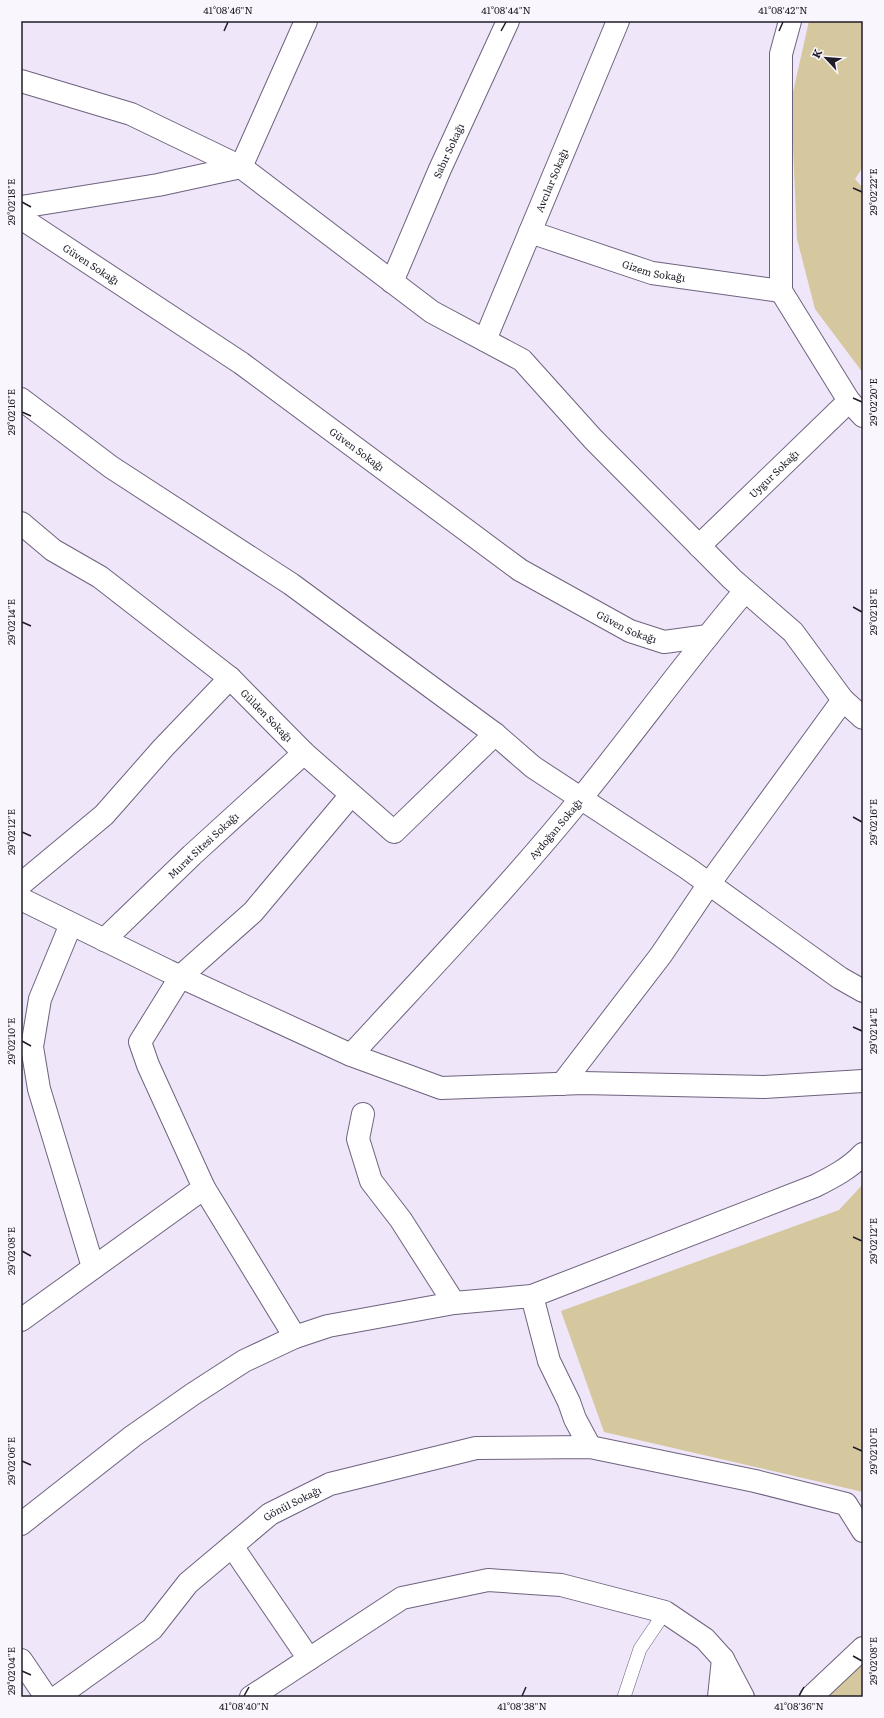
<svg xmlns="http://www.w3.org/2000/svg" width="884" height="1718" font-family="Literata,serif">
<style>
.green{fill:#d5c79e}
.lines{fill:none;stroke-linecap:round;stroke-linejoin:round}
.lane-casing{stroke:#6f627e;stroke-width:14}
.street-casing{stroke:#6f627e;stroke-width:24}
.secondary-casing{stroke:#6f627e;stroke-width:24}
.lane{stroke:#fff;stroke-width:13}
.street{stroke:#fff;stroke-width:22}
.secondary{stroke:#fff;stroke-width:22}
.ticks{fill:none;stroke:#211c28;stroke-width:1.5}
.labels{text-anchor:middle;stroke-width:3;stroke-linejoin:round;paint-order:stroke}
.street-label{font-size:10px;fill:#211c28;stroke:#f9f7fd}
.neatline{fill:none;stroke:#211c28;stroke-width:1.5}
.ticks-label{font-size:10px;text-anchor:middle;fill:#211c28}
</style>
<rect width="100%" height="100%" fill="#efe6fa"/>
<!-- green -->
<path class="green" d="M809 21H863V167L855 179 863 188V373L815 309 797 239 791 101Z
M863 1184V1492L604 1432 561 1311 839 1210Z
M863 1656V1697H810Z"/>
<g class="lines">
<!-- lane casing -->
<g class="lane-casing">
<path id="lane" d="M624 1697 640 1649 665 1612"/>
</g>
<!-- street casing -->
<g class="street-casing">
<g id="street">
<path d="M790 21 781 54V291L849 401 863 416"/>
<path d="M21 81 131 114 241 167 432 312 522 360 593 439 732 579 793 632 843 700 863 718"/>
<path d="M21 207 158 185 241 167 306 21"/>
<path id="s1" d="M21 218 241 363 520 570 630 631 664 642 708 636"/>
<path id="s2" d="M530 232 652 273 781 291"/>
<path id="s3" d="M392 282 440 169 508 21"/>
<path id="s4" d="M485 340 618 21"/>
<path d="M21 399 111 467 291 584 495 734 533 767 687 868 840 978 863 991"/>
<path id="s5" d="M21 523 53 550 100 577 230 678 304 753 394 832 495 734"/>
<path id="s6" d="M699 546 849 401"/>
<path d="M21 884 104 815 163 748 230 678"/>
<path d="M21 899 168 971 351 1055 441 1088 583 1083 764 1087 863 1081"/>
<path d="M71 924 40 999 32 1047 39 1089 93 1267"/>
<path id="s7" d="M104 940 192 855 304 753"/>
<path id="s8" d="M351 1055C429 970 509 887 582 797 637 729 688 658 745 591"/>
<path d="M562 1084 661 955 709 884 843 700"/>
<path d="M363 1114 358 1139 371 1181 401 1220 454 1303"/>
<path d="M204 1188 148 1065 140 1042 181 976 253 912 351 795"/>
<path d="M532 1296 549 1361 569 1402 575 1419 590 1447"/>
<path d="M21 1320 204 1188 295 1337"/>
<path d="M232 1546 309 1659"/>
<path d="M723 1659 743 1697"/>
<path d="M21 1660 46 1697"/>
<path id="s9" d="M57 1697 152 1629 188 1583 270 1514 330 1484 476 1448 590 1447 755 1481 846 1504 863 1531"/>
<path d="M251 1697 402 1598 488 1580 561 1585 665 1612 705 1639 723 1659 719 1697"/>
<path d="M811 1697 863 1648"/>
</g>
</g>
<!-- secondary casing -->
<g class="secondary-casing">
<path id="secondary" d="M21 1524 133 1436 193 1394 244 1361 295 1337 328 1326 454 1303 532 1296 815 1186C833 1177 850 1168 863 1154"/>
</g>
<!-- lane -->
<use href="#lane" class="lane"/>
<!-- street -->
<use href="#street" class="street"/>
<!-- secondary -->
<use href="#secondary" class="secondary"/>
</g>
<!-- ticks -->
<path class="ticks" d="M224 31 228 22M501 31 506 22M779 31 783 22M853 188 862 192M22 202 31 207M853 398 862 402M22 412 31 416M853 607 862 612M22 622 31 626M853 817 862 822M22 832 31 836M853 1027 862 1031M22 1041 31 1046M853 1237 862 1241M22 1251 31 1256M853 1447 862 1451M22 1461 31 1465M853 1656 862 1661M22 1671 31 1675M244 1696 249 1687M522 1696 526 1687M799 1696 804 1687"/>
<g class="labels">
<!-- street labels -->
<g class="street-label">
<text dy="4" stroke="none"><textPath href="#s3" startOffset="143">Sabır Sokağı</textPath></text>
<text dy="4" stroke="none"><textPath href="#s4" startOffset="173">Avcılar Sokağı</textPath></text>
<text dy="4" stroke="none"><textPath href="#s1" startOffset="84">Güven Sokağı</textPath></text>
<text dy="4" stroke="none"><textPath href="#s2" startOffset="130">Gizem Sokağı</textPath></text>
<text dy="4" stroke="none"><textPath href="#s1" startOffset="408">Güven Sokağı</textPath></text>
<text dy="4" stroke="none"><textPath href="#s6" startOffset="104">Uygur Sokağı</textPath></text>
<text dy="4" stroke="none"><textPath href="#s1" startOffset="732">Güven Sokağı</textPath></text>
<text dy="4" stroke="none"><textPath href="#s5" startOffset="313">Gülden Sokağı</textPath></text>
<text dy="4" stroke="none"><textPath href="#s8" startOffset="305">Aydoğan Sokağı</textPath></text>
<text dy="4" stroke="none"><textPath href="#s7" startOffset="137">Murat Sitesi Sokağı</textPath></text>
<text dy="4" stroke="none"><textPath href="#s9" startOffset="307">Gönül Sokağı</textPath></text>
</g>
</g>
<!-- border -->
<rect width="884" height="1718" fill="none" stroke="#f9f7fd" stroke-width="44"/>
<!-- north arrow -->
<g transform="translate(826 58) rotate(296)" stroke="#f9f7fd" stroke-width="3" paint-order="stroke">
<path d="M0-3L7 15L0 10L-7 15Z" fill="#211c28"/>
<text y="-6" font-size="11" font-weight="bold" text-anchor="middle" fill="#211c28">K</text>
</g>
<rect x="22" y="22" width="840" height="1674" class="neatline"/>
<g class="ticks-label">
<text x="228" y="14">41°08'46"N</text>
<text x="506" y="14">41°08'44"N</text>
<text x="783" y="14">41°08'42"N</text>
<text transform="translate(873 192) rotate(-90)" y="4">29°02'22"E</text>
<text transform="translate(11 202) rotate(-90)" y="4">29°02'18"E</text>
<text transform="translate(873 402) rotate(-90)" y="4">29°02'20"E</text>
<text transform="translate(11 412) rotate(-90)" y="4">29°02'16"E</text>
<text transform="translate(873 612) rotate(-90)" y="4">29°02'18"E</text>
<text transform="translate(11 622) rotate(-90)" y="4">29°02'14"E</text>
<text transform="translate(873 822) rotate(-90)" y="4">29°02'16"E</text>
<text transform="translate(11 832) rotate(-90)" y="4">29°02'12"E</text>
<text transform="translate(873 1031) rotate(-90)" y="4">29°02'14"E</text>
<text transform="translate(11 1041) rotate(-90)" y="4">29°02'10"E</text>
<text transform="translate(873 1241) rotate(-90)" y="4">29°02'12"E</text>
<text transform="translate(11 1251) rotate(-90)" y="4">29°02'08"E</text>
<text transform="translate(873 1451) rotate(-90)" y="4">29°02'10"E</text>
<text transform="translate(11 1461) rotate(-90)" y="4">29°02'06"E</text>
<text transform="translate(873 1661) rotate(-90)" y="4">29°02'08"E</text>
<text transform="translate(11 1671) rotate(-90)" y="4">29°02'04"E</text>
<text x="244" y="1710">41°08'40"N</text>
<text x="522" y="1710">41°08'38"N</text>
<text x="799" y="1710">41°08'36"N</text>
</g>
</svg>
